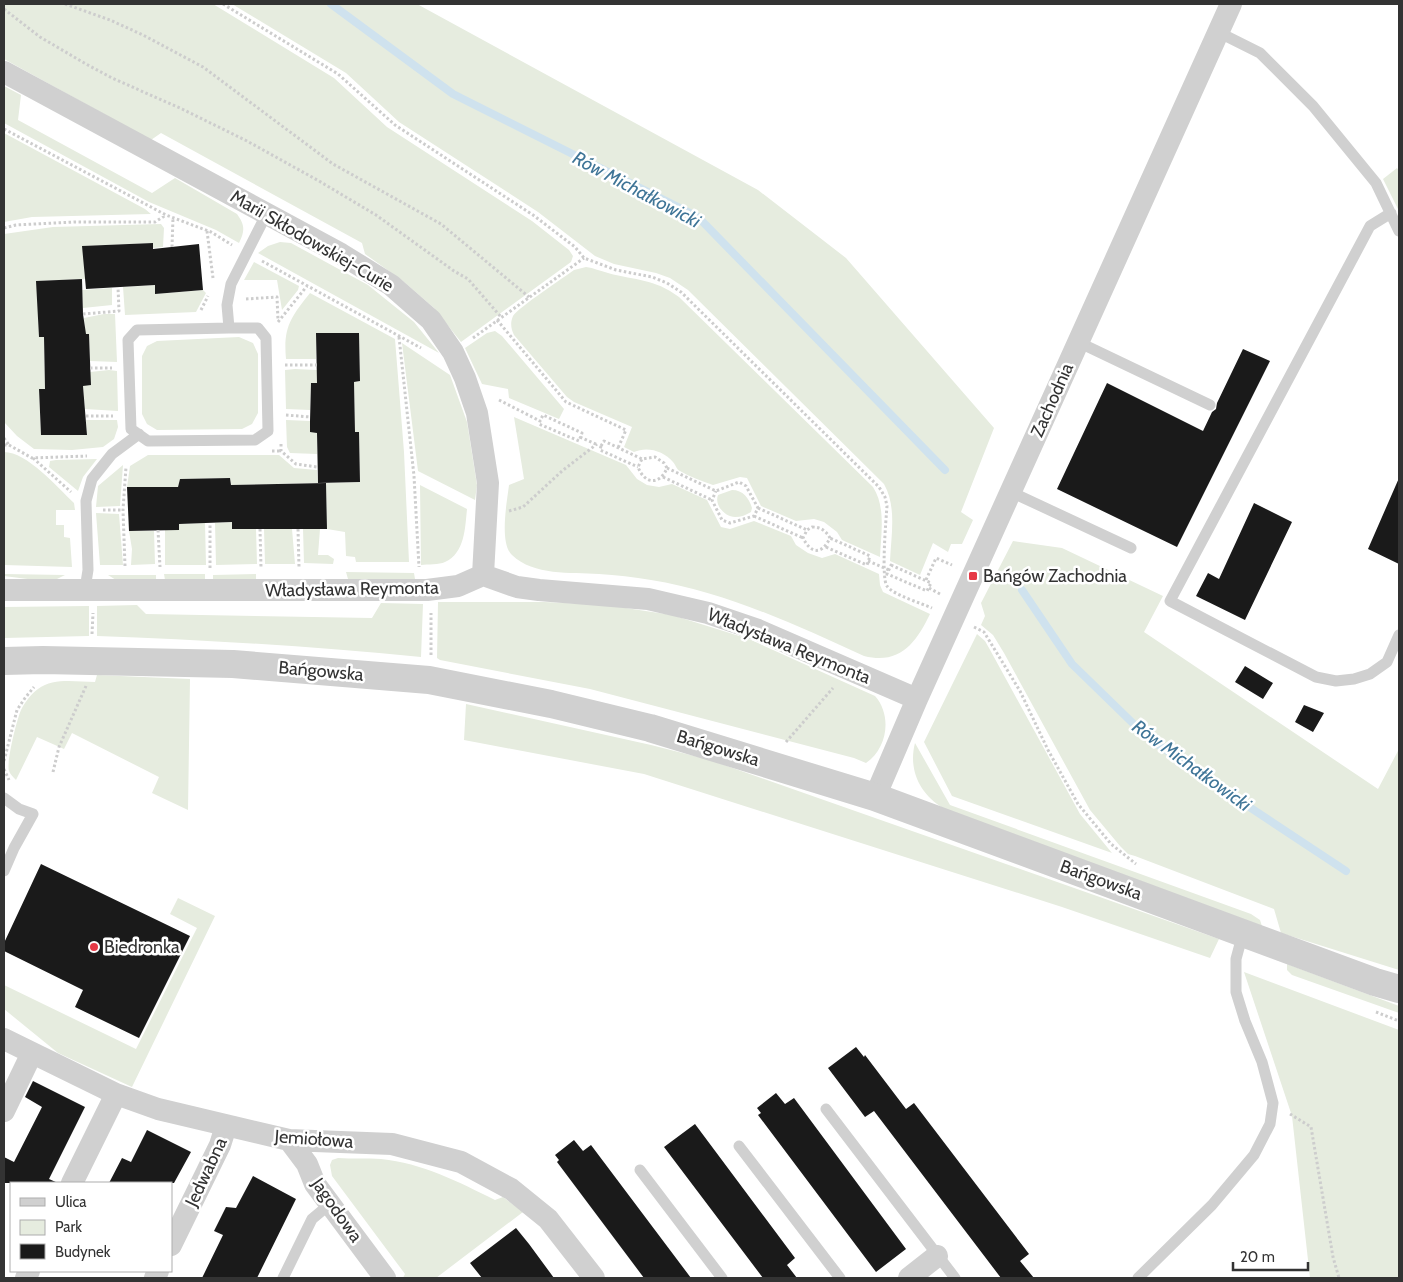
<svg xmlns="http://www.w3.org/2000/svg" width="1403" height="1282" font-family="Cabin,sans-serif">
<style>
.green{fill:#e6ecdf}
.lines{fill:none;stroke-linecap:round;stroke-linejoin:round}
.stream{stroke:#cfe2ee;stroke-width:8}
.building{fill:#1a1a1a}
.path{stroke:#cdcdcd;stroke-width:3;stroke-dasharray:2.5 2.5;stroke-linecap:butt}
.service{stroke:#d0d0d0;stroke-width:11}
.minor{stroke:#d0d0d0;stroke-width:22}
.tertiary{stroke:#d0d0d0;stroke-width:28}
.poi-dot{fill:#e63946;stroke:#fff;stroke-width:2}
.labels{text-anchor:middle;stroke-width:5;stroke-linejoin:round;paint-order:stroke}
.street-label{font-size:18px;fill:#333;stroke:#fff}
.poi-label{font-size:18px;fill:#333;stroke:#fff;text-anchor:start}
.water-label{font-size:19px;font-style:italic;fill:#3f7597;stroke:#fff}
</style>
<rect width="100%" height="100%" fill="#fff"/>
<!-- green -->
<path class="green" d="M4 4H213L334 78 387 127 532 221 569 250 573 256 571 262 461 342 434 308 403 281 365 254 362 243 161 133 151 140 4 59Z
M232 4H417L758 190 846 258 994 428 961 512 973 520 962 544H951L948 552 933 543 920 575 890 561C891 536 897 507 884 484L688 290 670 278 656 273 614 264 595 256 538 212 399 122 346 73Z
M4 86 21 95 18 120 152 193 175 178 237 214C245 225 245 231 239 243L216 230 149 202 4 123Z
M4 133 145 209 151 214 32 217 4 222Z
M1397 168 1399 171V211L1383 179Z
M161 224 164 228 163 247 153 248V243L83 246 85 279 37 281 39 337H44L45 389 39 390 41 435H87L86 420H117L118 427 114 439 103 447 72 450 34 449 17 436 4 422V234L53 227Z
M280 242 291 243 368 285 414 322 439 353 258 253 268 246Z
M254 262 299 286 298 290 282 310 277 280H244Z
M586 267C594 268 600 271 608 273 637 281 653 278 679 297L873 487C886 507 881 534 880 557L842 540 837 532 824 522 814 519 796 521 761 506 747 478 740 477 713 485C702 481 690 477 680 471 676 469 676 465 673 462 664 451 647 446 634 452L624 447 632 427 574 402 567 397 514 335C511 329 510 323 513 316 519 307 563 278 574 270Z
M155 285V294L203 290 206 293 196 312 125 315 123 287Z
M112 288V305L83 308 82 290Z
M310 293 395 339 404 452 409 562H356L355 557 346 556 345 532 327 529 326 483 360 482 359 432H355L354 382 360 381 359 333H316V359H286C283 327 291 317 310 293Z
M104 314H115L117 362 90 361 89 334H85L84 318Z
M495 331 502 336 564 409 559 419 509 398 508 389 482 384 465 348 487 333Z
M239 337 253 343 258 354V413L252 424 242 429 157 430 147 424 142 414V356L147 346 157 341Z
M402 343 450 375 467 422 477 485 475 500 418 471Z
M295 369 317 370V383H311L310 410 286 409 285 370Z
M109 370 117 371 118 411 85 409 83 386 90 372Z
M514 417 626 465 637 479 647 485 659 487 672 484 707 500 721 527 730 529 754 521 791 536 796 545 808 553 822 558 835 554 879 574 880 585 883 592 930 614C916 643 900 665 864 656 796 625 726 592 651 580 634 577 616 575 599 574 570 572 534 576 512 555 499 543 507 502 509 485L524 479Z
M286 420 310 421 317 433V454L290 453 287 447Z
M4 452C27 452 57 487 74 503L75 510H56V525H64V537L70 538 72 567 4 565Z
M148 455H279L294 468 317 470 318 483 231 485 230 478 180 479 178 487H127L130 466Z
M97 459 83 477 78 491 49 467 50 461 56 460Z
M123 465 120 506 96 507 98 486Z
M420 485 467 509C465 528 465 553 445 562 439 565 428 564 421 565Z
M732 490C743 490 749 498 752 508L751 512C746 515 741 517 735 517 725 517 714 505 718 495Z
M96 513 119 514 123 565H100Z
M232 522V529H256L257 564 216 565 215 523Z
M205 523 206 565H165V530L179 524Z
M264 529H292L295 564H265Z
M303 529H320L318 555H328L334 559 333 564 304 563Z
M129 531H154L155 564 131 565 132 549Z
M1013 541 1062 548 1163 596 1144 632 1378 789 1399 749V970L1281 933 1274 909 1135 856 1128 854 1120 846 1090 810 1004 653 993 635 981 625 985 616 981 603Z
M346 572 414 573 415 579H348Z
M4 574 65 575 51 582 4 576Z
M164 574H205V582L165 580Z
M256 574V580L213 581V575Z
M108 575H156V581L116 580Z
M438 602H544L606 605 672 615 749 639 875 696C892 715 888 748 866 763L854 758 590 689 440 660 437 658Z
M381 603 423 604 421 657C313 646 205 640 97 636V606L137 605 146 614 372 618Z
M89 606V636L4 638V607Z
M977 634 985 641 989 648 1080 814 1112 853 952 796 924 742Z
M97 675 190 679 188 810 152 793 159 777 72 733 64 749 37 737 16 780C13 777 10 774 9 771 6 762 17 719 21 710 25 702 31 694 38 689 54 677 77 682 95 682Z
M466 704 651 745 710 760 1219 939 1210 958 1062 907 644 774 464 740Z
M915 743 950 805 1251 914 1260 920 1262 926 943 808C920 794 908 770 915 743Z
M178 898 215 916 132 1087 58 1053 4 1009V985L136 1049 197 928 170 914Z
M1287 964 1399 1006V1013L1292 975 1287 970Z
M1244 972 1399 1030V1278H1310L1292 1116Z
M338 1158C352 1159 367 1158 381 1159 422 1163 459 1182 495 1200L503 1197 523 1212 436 1278H403L405 1274 332 1176 330 1165 332 1160Z"/>
<g class="lines">
<!-- stream -->
<path class="stream" d="M331 4 453 94 698 217 945 470
M1022 590 1072 664 1146 736 1216 785 1346 871"/>
</g>
<!-- building -->
<path class="building" d="M153 243V249L199 244 203 290 155 294V285L86 289 82 246Z
M82 279 83 314 86 334H89L90 361 91 385 83 386 87 435H41L39 389H45L44 337H39L36 281Z
M316 333H359L360 381 354 382 355 432H359L360 482 318 483 317 433 310 432V421L311 383H317Z
M1243 349 1270 361 1177 547 1057 489 1107 383 1203 431 1212 412 1216 409 1217 403Z
M230 478 231 485 326 483 327 529H232V522L179 524V530L129 531 127 487H178L180 479Z
M1399 478V564L1368 549Z
M1254 503 1292 522 1245 620 1196 596 1208 573 1219 579Z
M1245 666 1273 683 1263 699 1235 682Z
M1304 705 1324 713 1313 732 1295 722Z
M41 864 190 936 139 1038 75 1007 83 990 4 951V943Z
M856 1047 864 1057 865 1055 906 1109 914 1103 1029 1254 1020 1261 1034 1278H1001L874 1111 865 1117 828 1068Z
M33 1081 85 1107 49 1179 58 1183H4V1157L14 1162 42 1107 25 1097Z
M776 1093 785 1104 794 1098 906 1249 876 1272 758 1115 761 1113 757 1108Z
M695 1124 795 1258 787 1265 797 1278H763L664 1147Z
M147 1130 191 1152 174 1183H109L122 1158 131 1162Z
M574 1140 583 1151 591 1145 691 1278H644L557 1162 559 1160 555 1155Z
M253 1176 296 1199 257 1278H202L223 1235 214 1231 226 1207 236 1208Z
M516 1228 529 1244 554 1278H482L470 1263Z"/>
<g class="lines">
<!-- path -->
<path class="path" d="M65 4 110 20 143 35 203 67 333 164 441 224 529 297
M223 4 338 74 395 125 533 215 575 247 584 258 616 270 652 277 667 283 681 292 879 487 885 497 887 506C886 519 881 579 887 586 893 595 921 603 932 608
M4 9 40 37 86 64 112 78 182 109 247 141 319 181 376 215 454 271 468 279 501 317
M4 129 166 215 211 232 232 245
M4 228 16 225 74 222H155L166 215
M207 231 213 278
M172 247 173 218
M262 261 421 348
M246 299 277 297 278 320
M201 310 208 296
M83 314 119 311 118 287
M497 320 566 402 626 430 618 448
M278 322 307 286
M399 337 414 476 419 567
M473 338 584 258
M285 365H317
M90 368H112
M499 400 540 421 539 424 579 441 582 433 543 415 540 421
M286 415 310 417
M86 416H113
M580 437 598 445
M4 438 9 445
M281 444V451L296 464 317 467
M4 445H9L32 458 87 456
M601 446 604 441 642 459 655 457 664 463 667 468C660 485 645 485 638 467L642 459
M601 446 600 450 638 467
M272 451H281
M33 458 71 492
M667 468 716 491 739 482 746 486 758 508 754 516 730 523 722 520 712 500 716 491
M663 477 712 500
M758 508 807 530
M103 510H123
M509 511 523 507 562 471 597 444
M754 516 803 538
M812 527C821 527 826 531 830 538 822 555 811 554 803 538L807 530Z
M260 529 261 568
M298 529 299 567
M158 530 160 567
M826 547 867 565 870 556 830 538
M868 561 889 570
M891 565 931 583 927 591 887 574Z
M125 566 123 510 126 467
M210 568V523
M926 580 936 558 952 565
M929 588 940 594
M974 627 984 632 1020 691 1048 750 1078 804 1111 844 1136 864
M92 634 93 613
M431 655V613
M786 742 833 688
M4 761 17 710 25 698 34 687
M4 769 9 780
M53 772 59 747 86 686
M1376 1012 1399 1021
M1290 1114 1311 1127 1333 1257 1339 1278"/>
<!-- service -->
<path class="service" d="M1218 32 1260 53 1313 106 1376 183 1399 231
M1391 213 1370 226 1170 601 1316 677 1336 681 1354 679 1370 674 1387 662 1399 635
M229 328H258L266 338 268 431 255 440 148 441 131 429 128 340 137 330Z
M229 328 227 305 231 284 267 213
M1078 342 1210 405
M1011 492 1131 548
M85 589 88 570 86 501 92 479 112 454 139 434
M4 798 19 809 33 814 14 848 4 871
M826 1109 955 1278
M739 1146 840 1278
M640 1170 722 1278
M283 1278 312 1219 330 1204
M1138 1278 1212 1205 1254 1155 1270 1124 1273 1103 1262 1062 1245 1021 1236 992V959L1243 933"/>
<!-- minor -->
<path class="minor" d="M4 72 341 254 391 285 431 320 453 352 465 378 477 413 488 483 483 575
M4 590H427L458 586 483 575 517 587 539 590 648 599 708 613 758 630 917 699
M875 797 917 699 1231 4
M4 1039 116 1094 158 1109 289 1140 392 1144 461 1162 511 1189 548 1219 594 1278
M4 1111 32 1053
M289 1140 307 1164 315 1184 385 1278
M72 1183 116 1094
M171 1245 220 1145 226 1126
M26 1278 29 1271
M155 1278 158 1271
M909 1278 937 1256"/>
<!-- tertiary -->
<path class="tertiary" d="M4 661 43 660 233 664 429 680 551 704 650 728 875 797 1375 982 1399 989"/>
</g>
<!-- markers -->
<g class="poi-dot">
<rect x="968" y="571" width="10" height="10" rx="2.5"/>
<circle cx="94" cy="947" r="5"/>
</g>
<g class="labels">
<!-- street labels -->
<g class="street-label">
<text transform="translate(312 241) rotate(30)" y="6">Marii Skłodowskiej-Curie</text>
<text transform="translate(1052 400) rotate(-66)" y="6">Zachodnia</text>
<text transform="translate(352 589) rotate(-1)" y="6">Władysława Reymonta</text>
<text transform="translate(789 646) rotate(22)" y="6">Władysława Reymonta</text>
<text transform="translate(321 671) rotate(5)" y="6">Bańgowska</text>
<text transform="translate(718 748) rotate(17)" y="6">Bańgowska</text>
<text transform="translate(1101 880) rotate(20)" y="6">Bańgowska</text>
<text transform="translate(314 1139) rotate(4)" y="6">Jemiołowa</text>
<text transform="translate(206 1172) rotate(-65)" y="6">Jedwabna</text>
<text transform="translate(337 1210) rotate(55)" y="6">Jagodowa</text>
</g>
<!-- poi labels -->
<g class="poi-label">
<text x="983" y="582">Bańgów Zachodnia</text>
<text x="104" y="953">Biedronka</text>
</g>
<!-- water labels -->
<g class="water-label">
<text transform="translate(637 189) rotate(28)" y="7">Rów Michałkowicki</text>
<text transform="translate(1192 765) rotate(36)" y="7">Rów Michałkowicki</text>
</g>
</g>
<!-- border -->
<rect width="1403" height="1282" fill="none" stroke="#333333" stroke-width="10"/>
<!-- legend -->
<rect x="10" y="1182" width="162" height="90" fill="#ffffff" stroke="#adadad"/>
<rect x="20" y="1198" width="25" height="8" fill="#d0d0d0" stroke="#adadad"/>
<text x="55" y="1207" font-size="15" fill="#333333">Ulica</text>
<rect x="20" y="1220" width="25" height="15" fill="#e6ecdf" stroke="#adadad"/>
<text x="55" y="1232" font-size="15" fill="#333333">Park</text>
<rect x="20" y="1244" width="25" height="15" fill="#1a1a1a" stroke="#adadad"/>
<text x="55" y="1257" font-size="15" fill="#333333">Budynek</text>
<!-- scale -->
<path d="M1233 1262v8h75v-8" fill="none" stroke="#333333" stroke-width="2.5"/>
<text x="1240" y="1262" font-size="15" fill="#333333" stroke="#ffffff" stroke-width="4" paint-order="stroke">20 m</text>
</svg>
